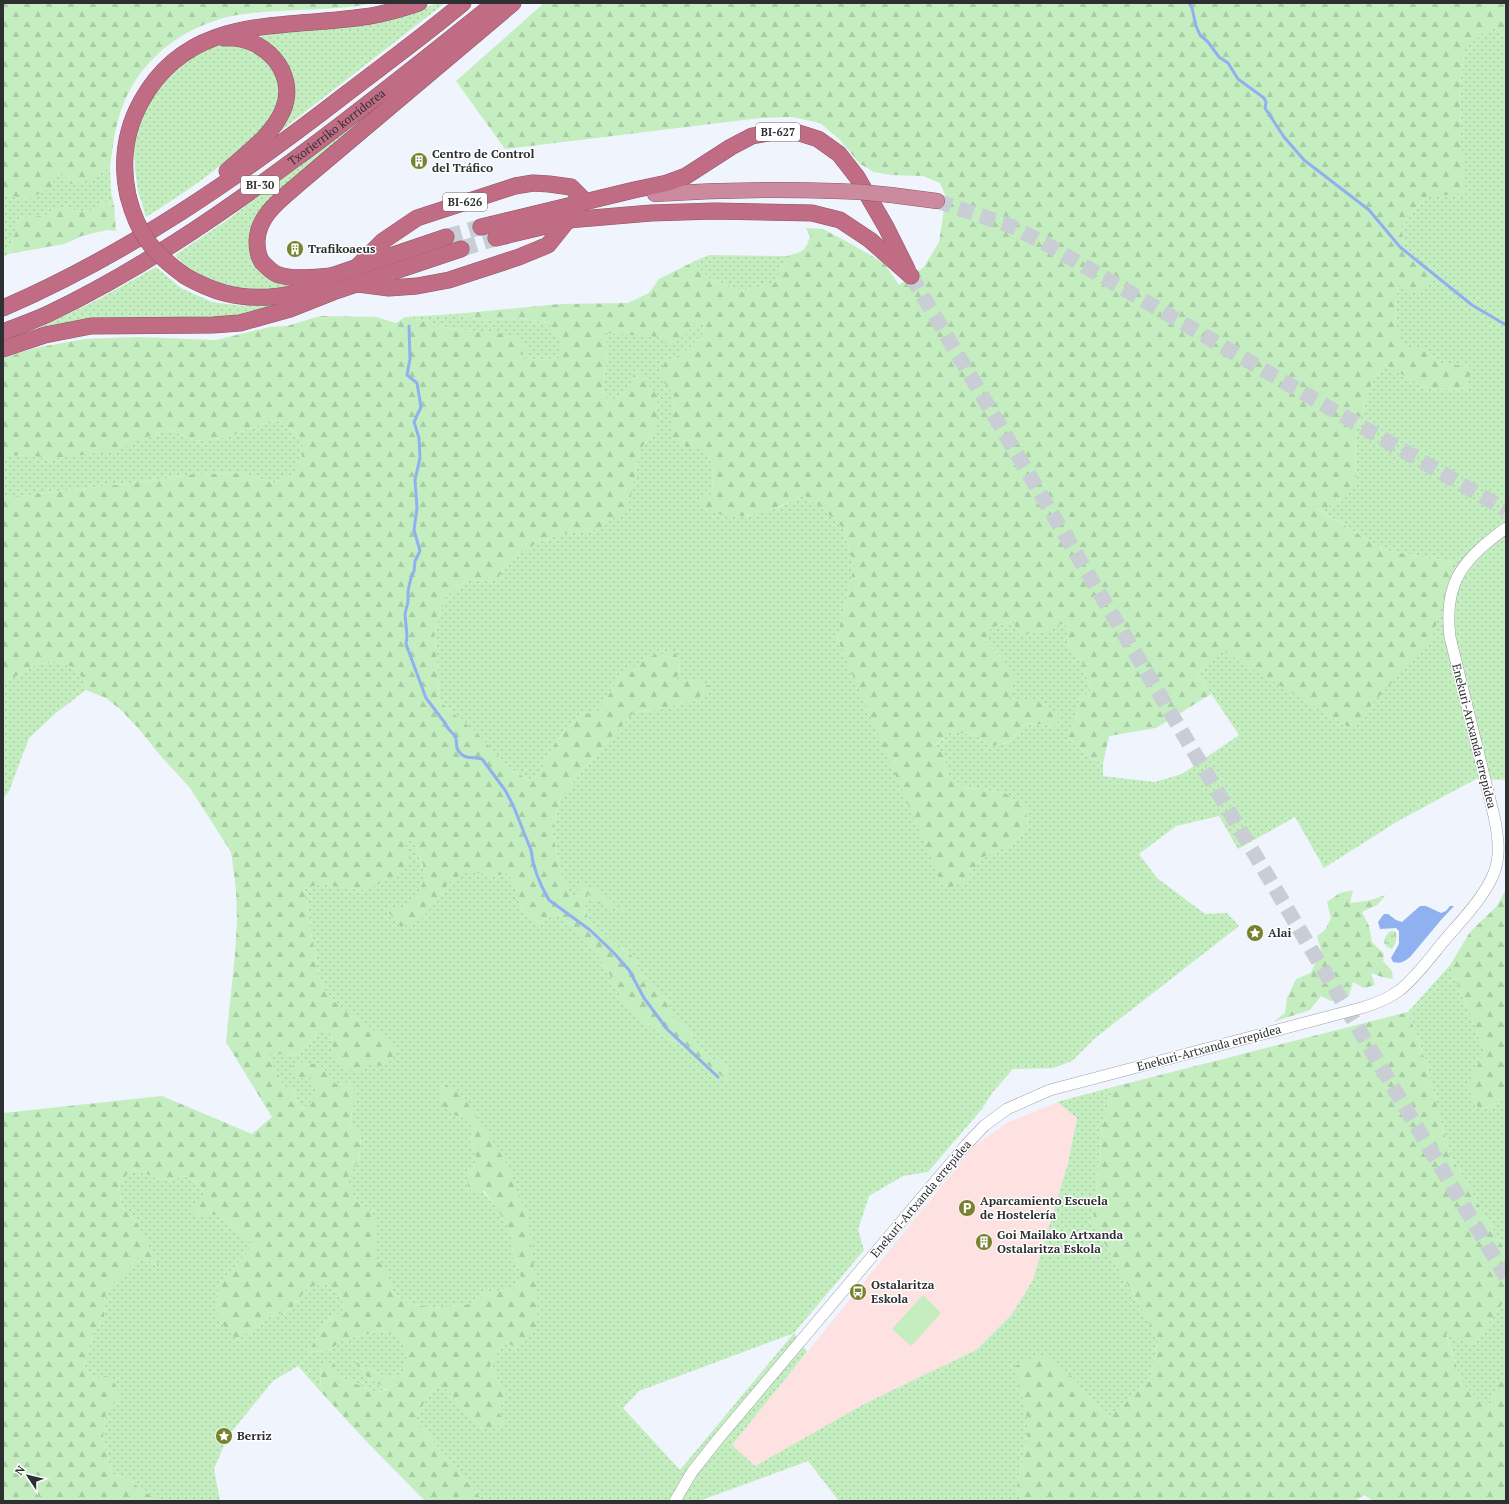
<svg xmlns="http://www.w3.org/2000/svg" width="1509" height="1504" font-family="'PT Serif',serif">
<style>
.education{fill:#fde2e1}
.grass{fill:url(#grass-dots);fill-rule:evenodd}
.forest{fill:url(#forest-firs)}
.wetland{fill:url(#wetland-marsh)}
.pitch{fill:#c4eec0}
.water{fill:#8fb1f0}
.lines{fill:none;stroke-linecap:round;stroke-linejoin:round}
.stream{stroke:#8fb1f0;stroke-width:3}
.trunk-tunnel{stroke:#c9cdd4;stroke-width:15;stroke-dasharray:15 8;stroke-linecap:butt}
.motorway-tunnel{stroke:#c9cdd4;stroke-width:16;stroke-dasharray:16 8;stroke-linecap:butt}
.tertiary-casing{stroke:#9ea1a9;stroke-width:12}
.trunk-casing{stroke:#8d5768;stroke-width:16}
.motorway-casing{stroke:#8d5768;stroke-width:17}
.tertiary{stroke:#fff;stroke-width:11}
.trunk{stroke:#cc8a9e;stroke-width:15}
.motorway{stroke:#c06c85;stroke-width:16}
.trunk-bridge-casing{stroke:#8d5768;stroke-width:16;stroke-linecap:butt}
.motorway-bridge-casing{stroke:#8d5768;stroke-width:17;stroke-linecap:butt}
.trunk-bridge{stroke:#cc8a9e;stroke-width:15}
.motorway-bridge{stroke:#c06c85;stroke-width:16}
.labels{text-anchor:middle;stroke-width:3;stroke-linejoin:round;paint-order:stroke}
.shield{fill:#fff;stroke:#6c6d70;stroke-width:1}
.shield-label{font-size:11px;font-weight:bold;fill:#2d2f32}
.street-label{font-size:12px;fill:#2d2f32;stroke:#fff}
.poi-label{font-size:12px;font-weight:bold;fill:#2d2f32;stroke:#fff;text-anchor:start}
</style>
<defs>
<pattern id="grass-dots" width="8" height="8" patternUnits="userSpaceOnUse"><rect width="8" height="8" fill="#c4eec0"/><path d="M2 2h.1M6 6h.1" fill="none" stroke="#a9cca5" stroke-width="1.8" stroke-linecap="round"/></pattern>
<pattern id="forest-firs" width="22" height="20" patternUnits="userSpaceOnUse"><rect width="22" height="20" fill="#c4eec0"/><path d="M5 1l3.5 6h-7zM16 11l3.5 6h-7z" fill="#a9cca5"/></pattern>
<pattern id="wetland-marsh" width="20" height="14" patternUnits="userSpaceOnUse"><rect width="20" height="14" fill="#c4eec0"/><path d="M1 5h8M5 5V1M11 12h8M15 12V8" fill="none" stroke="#a9cca5"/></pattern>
</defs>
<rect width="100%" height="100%" fill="#f0f4fd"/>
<!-- education -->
<path class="education" d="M1057 1102 1077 1118 1068 1163 1033 1280 1012 1314 976 1350 866 1403 755 1466 732 1445 974 1146 1007 1123Z"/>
<!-- grass -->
<path class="grass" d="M438 3H445L269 140C280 121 303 96 292 72 286 59 272 49 262 40L261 35 269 30 324 29 360 25 419 10Z
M1491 26 1506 37V780L1476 779 1398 821 1324 868 1295 817 1238 849 1219 816 1176 826 1139 854 1157 878 1205 914 1227 913 1239 926 1094 1039 1072 1061 1053 1068 1013 1069 992 1093 982 1109 928 1172 903 1176 869 1196 858 1229 864 1250 794 1333 807 1352 732 1445 755 1466 866 1403 976 1350 1012 1314 1033 1280 1068 1163 1077 1118 1057 1102 1113 1087 1102 1128 1093 1223 1159 1340 1150 1378 1107 1419 1075 1379 1016 1366 1029 1427 1016 1491 1028 1501 1014 1500 1012 1501H839L808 1461 699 1501H483L415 1419 429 1394 440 1383 483 1429 498 1411 507 1396 490 1366 504 1341 518 1349 528 1217 462 1095 454 1115 466 1118 474 1130 470 1141 476 1155 474 1169 466 1173 496 1206 514 1238 513 1256 518 1265 521 1278 512 1288 484 1294 470 1304 433 1308 409 1303 394 1294 391 1283 384 1280 376 1260 375 1244 370 1210 356 1201 346 1181 359 1160 361 1137 351 1125 352 1109 357 1095 336 1084 320 1065 296 1078 310 1077 316 1086V1096L305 1109 297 1105 295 1092 284 1087 278 1074 266 1053 284 1054 294 1056 314 1040 319 1028 331 1034 333 1053 336 1003 324 989 318 974 304 889 323 883 338 887 365 890 380 882 403 839 414 841C419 855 429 876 422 890 419 897 408 903 403 908L401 927 440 898 449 882 467 870 496 876 508 873 517 890 521 909 538 923 558 913 587 939 607 969 622 999 642 1020 665 1037 696 1055 728 1081 727 1066 709 1057 696 1046 691 1033 674 1018 665 998 646 982 632 956 593 926 584 911 588 894 582 885 572 900 561 873 552 830 560 800 582 771 634 712 659 709 695 700 713 688 676 683 680 665 622 673 599 711C593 713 583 713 578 717 559 731 549 754 540 774L528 780 507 766 479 735 439 701 438 669 434 633 446 596 467 580 497 581 507 561 537 543 560 534 598 529 635 478 640 450 657 426 629 389 608 403 602 389 607 360 605 332 658 337 703 319 704 333 684 353 665 362 674 395 673 415V438L704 446 712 464 713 493 698 503 748 516 779 507 804 495 821 507 844 529 854 566 837 639 961 884 983 857 1010 845 1026 831 1027 809 1005 793 964 787 947 775 945 757 935 746 951 732 976 735 989 746 1008 743 1026 723 1055 726 1037 701H1009L1003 659 986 642 990 628 1014 621 1040 633 1066 621 1069 646 1082 662 1091 692 1080 696 1076 719 1066 736 1090 757 1103 764V776L1155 782 1182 774 1239 735 1198 674 1223 650 1350 728 1454 562 1384 550 1317 508 1356 481 1355 436 1369 389 1383 364 1428 389 1466 390 1471 367 1440 363 1423 349 1401 346 1395 321 1398 284 1435 279 1405 248 1401 227 1427 196 1461 138 1460 85 1465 48ZM794 1333 680 1470 623 1408 639 1391Z
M215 44C232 44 248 44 262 55 266 58 269 65 272 70 284 86 277 109 267 124 259 135 248 143 238 151 209 176 178 197 146 217L138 191 135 169 134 151 136 128 156 88 187 58Z
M432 64 263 210 253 255 292 285 267 291 239 289 207 278 187 267 175 255 226 221Z
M110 167 111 192 114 205 105 202 97 210 77 212 66 206 46 215 20 219 8 254 3 257V194L28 199 59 170 93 179Z
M709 255 787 256 774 284 741 291 710 279 693 262Z
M156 267 181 288 212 302 243 306 282 304 237 316 33 331 97 300Z
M455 314 483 321 517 318 548 323 559 337V358L538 360 516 357 495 332H479L441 327 426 321 405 317Z
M276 420 302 438V457L294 474 274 483 242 473 194 474 124 484 3 498V456L30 455 50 459 147 437 169 429 195 441 222 438Z
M55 662 73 667 85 680 86 690 56 713 29 738 9 791 3 799V683L38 664Z
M1450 965 1485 1051 1480 1111 1506 1100V1252L1449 1153 1426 1063 1408 1012Z
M133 1169 162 1180 187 1176 208 1192 218 1214 254 1245 220 1283 237 1340 268 1318 291 1309 307 1288 325 1283 343 1296 342 1312 326 1321 308 1353 331 1349 344 1339 361 1336 381 1330 399 1335 408 1356 404 1373 389 1379 371 1369 356 1363 368 1378 388 1388 377 1393 340 1377 321 1365 320 1391 298 1366 273 1381 228 1436 214 1469 220 1501H158L126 1478 112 1474 103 1438 106 1413 94 1379 84 1367 92 1336 104 1317 106 1291 141 1255 158 1267 138 1224 121 1206 119 1182Z
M1506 1299V1370L1488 1408 1462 1383 1446 1332 1473 1345Z"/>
<!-- forest -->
<path class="forest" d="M3 3H374C331 12 287 8 244 14 191 21 143 54 123 105 115 125 113 146 110 167L93 179 71 184 59 170 51 188 28 199 3 194Z
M544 3H1506V37L1491 26 1465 49 1460 85 1461 138 1466 194 1427 196 1401 227 1405 248 1436 279 1416 294 1398 285 1395 321 1401 345 1423 349 1440 363 1472 367 1466 390 1428 389 1383 364 1369 389 1355 436 1356 481 1340 504 1318 509 1384 550 1454 562 1432 639 1350 728 1223 651 1198 674 1211 694 1156 728 1109 736 1103 764 1090 757 1066 736 1076 719 1080 696 1091 692 1082 662 1069 646 1066 622 1040 633 1017 634 1014 621 990 628 986 642 1003 659 1015 679 1009 701H1037L1063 716 1055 726 1026 723 1008 743 989 746 976 735 951 732 935 745 945 757 947 775 964 787 1005 793 1027 808 1026 831 1010 845 983 857 961 884 944 889 837 638 854 566 844 529 821 507 804 495C779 507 752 520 723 515 715 514 705 507 697 503L713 493 712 464 704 447 690 449 673 438V415L674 395 659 376 665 362 684 353 704 333 703 319 671 347 658 337 605 333 607 360 602 389 608 403 629 389 636 368 658 397 657 426 640 450 635 478 628 508 598 529 560 534 537 543 507 561 497 581 467 580 446 596 434 633 438 669 439 701 479 735 507 766 528 780 540 774C549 754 559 731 578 717 583 713 593 713 599 711L622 673 654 655 675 652 680 664 676 683 691 678 714 688 695 700 659 709 634 712 582 771 560 800 552 830 561 873 572 899 582 885 603 893 626 912 601 905 588 894 584 911 593 926 632 956 646 982 665 998 674 1018 691 1033 696 1046 709 1057 727 1066 729 1082 696 1055 665 1037 642 1020 622 999 607 969 587 939 558 913 538 923 521 909 517 890 508 873 496 876 467 871 449 882 440 898 422 918 401 927 385 908H403L421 891 423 882V865L414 841 403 840 410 856 402 873 365 890 338 887 323 883 304 889 318 974 324 989 336 1003 396 1046 394 1058 383 1067 369 1061 358 1073 341 1067 333 1053 331 1034 319 1028 314 1040 294 1056 284 1054H267L278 1074 284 1087 295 1092 297 1105 304 1109 316 1096V1086L310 1077 296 1078 286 1069 302 1062 320 1065 336 1084 349 1082 358 1095 352 1109 351 1125 361 1137 359 1160 346 1181 356 1201 370 1210 376 1222V1260L388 1269 385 1280 391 1283 394 1294 409 1303 433 1308 470 1304 484 1294 512 1288 521 1278 518 1265 513 1256 514 1238 496 1206 484 1191 469 1190 466 1173 474 1169 476 1155 470 1141 474 1130 466 1118 454 1115 441 1104V1089L450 1083 462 1095 506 1162 528 1217 538 1302 537 1328 518 1349 504 1341 490 1366 507 1396 498 1411 506 1425 483 1429 440 1383 429 1394 415 1419 483 1501H425L365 1440 320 1391 321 1365 334 1363 340 1377 377 1393 388 1389 368 1378 355 1362 371 1369 389 1379 404 1373 408 1356 399 1335 381 1330 361 1336 344 1339 331 1349 308 1353 326 1321 342 1312 343 1296 325 1283 307 1288 291 1309 268 1318 237 1340 223 1325 214 1306 220 1283 254 1245 218 1214 195 1217 193 1206 208 1192 187 1176 162 1180 133 1169 119 1182 121 1206 138 1224 159 1267 141 1255 106 1291 104 1317 92 1336 84 1367 94 1379 110 1375 121 1395 106 1413 103 1438 112 1474 126 1478 158 1501H3V1113L162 1096 252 1134 272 1117 226 1042 235 954 237 920 236 889 231 852 190 788 159 754 138 728 121 710 106 698 86 690 85 680 73 667 55 662 38 664 3 683V498L124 484 194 474 242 473 274 483 294 474 302 457V438L276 420 222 438 195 441 169 429 147 437 114 451 50 459 30 455 3 456V358L35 348 85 339 138 337 216 340 270 327 287 326 320 316 376 317 396 323 405 317 426 321 441 327 479 332H495L518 338 530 347 517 357 538 360 559 358V337L548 323 517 318 483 321 455 314 560 304 628 303 649 293 659 279 693 262 710 279 741 291 774 284 787 256C801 252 806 252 810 236L806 228 823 229 853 245 884 263 899 285 924 267 939 242 946 197 940 183 923 176 890 175 874 172 860 164 839 139 820 123 792 117 760 118 505 149 456 81Z
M105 202 114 205 116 231 107 230 82 236 64 244 8 254 20 219 46 215 66 206 77 212 97 210Z
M1506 889V1100L1480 1111 1467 1087 1485 1051 1450 965 1470 932 1497 906Z
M1353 890 1350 903 1367 901 1386 895 1377 905 1362 912 1369 926 1372 942 1384 954 1383 961 1392 971 1393 979 1382 977 1371 973 1375 985 1364 988 1353 982 1349 996 1331 1001 1321 996 1310 1010 1273 1022 1285 1013 1287 998 1296 979 1311 973 1321 950 1317 936 1325 930 1331 918 1327 902 1340 893Z
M1408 1012 1426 1063 1449 1153 1506 1252V1299L1473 1345 1446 1333 1462 1383 1488 1408 1506 1370V1501H1374L1364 1495 1355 1501H1028L1016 1491 1029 1427 1015 1366 1043 1355 1075 1379 1107 1419 1150 1378 1159 1340 1093 1223 1102 1128 1113 1087Z"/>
<!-- wetland -->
<path class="wetland" d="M1392 931 1396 932C1397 939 1396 943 1392 949L1387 947 1384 943 1385 938 1389 932Z"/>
<!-- pitch -->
<path class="pitch" d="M923 1295 941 1313 911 1346 892 1329Z"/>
<!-- water -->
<path class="water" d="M1420 906H1426L1441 913 1446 911 1450 906H1454L1441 920 1410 957C1404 962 1400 964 1393 962L1391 958 1399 944V931L1396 928 1380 929 1378 922 1384 914H1388L1396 920 1402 922Z"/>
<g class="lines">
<!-- stream -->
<path class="stream" d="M1189 3 1192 8 1196 26 1200 35 1208 42 1219 57 1228 63 1238 79 1264 98 1266 102 1265 108 1284 137 1304 160 1369 210 1400 247 1472 305 1506 325
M409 326 410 359 407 375 417 383 421 407 414 422 419 438 420 458 415 480 417 508 414 530 420 551 415 561 414 571 411 578 408 591V602L405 614 407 636 406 644 426 698 445 723C447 729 451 731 455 736 457 739 456 744 457 748 463 761 472 756 482 759L505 790 513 805 531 850 533 862 537 875 542 887 549 900 590 930 613 952 629 970 644 998 667 1029 718 1077"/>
<!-- trunk-tunnel -->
<path class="trunk-tunnel" d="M937 201 1011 226 1046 244 1506 510
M911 276 1506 1277"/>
<!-- motorway-tunnel -->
<path class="motorway-tunnel" d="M446 237 481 227
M461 249 496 238"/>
<!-- tertiary casing -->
<g class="tertiary-casing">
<path id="tertiary" d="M675 1501 692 1472 719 1438 966 1145 984 1126 1007 1109 1050 1090 1361 1008C1375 1004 1388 999 1400 990 1416 977 1430 958 1443 942 1460 922 1484 898 1494 873 1501 855 1498 835 1494 816L1450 637C1443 581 1464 559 1506 528"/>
</g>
<!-- trunk casing -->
<g class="trunk-casing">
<path id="trunk" d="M655 194C715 190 775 189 835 191
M891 195 937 201"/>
</g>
<!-- motorway casing -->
<g class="motorway-casing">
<g id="motorway">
<path d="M224 38C262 34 299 72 283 110 272 136 247 153 227 171"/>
<path d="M128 196C121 163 125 130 142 100 190 14 280 29 363 17 381 15 401 9 419 3"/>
<path d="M481 227 634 190 667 183 686 176 731 147 752 136 774 132H796L818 139 839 154 857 177 886 227 907 269"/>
<path d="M496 238 571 220"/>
<path d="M356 268 383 241 417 218 515 186 533 183 549 184 571 187 585 201"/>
<path d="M185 276C213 292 237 299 270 297 282 296 294 293 306 293"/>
<path d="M331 276C315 277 295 280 279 275 272 273 267 267 262 262 258 256 257 248 257 241 258 214 283 198 302 181L513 3"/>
<path d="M358 284 389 288 417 286 449 280 519 257 548 245 568 220 651 213 715 211 812 213 840 220 870 240 911 276"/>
<path d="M296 293 331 276 446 237"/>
<path d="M3 308C128 254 239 177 346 94 385 64 425 35 463 3"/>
<path id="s1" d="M3 332C18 326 33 321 48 314 136 272 217 217 295 159 363 109 429 56 495 3"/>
<path d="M3 349 45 335 91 326 213 325 240 323 290 309 333 292 461 249"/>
</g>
</g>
<!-- tertiary -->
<use href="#tertiary" class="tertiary"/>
<!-- trunk -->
<use href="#trunk" class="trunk"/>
<!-- motorway -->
<use href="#motorway" class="motorway"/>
<!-- trunk-bridge casing -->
<g class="trunk-bridge-casing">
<path id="trunk-bridge" d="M835 191 861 192 891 195"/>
</g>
<!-- motorway-bridge casing -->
<g class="motorway-bridge-casing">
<path id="motorway-bridge" d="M128 196C138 235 153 253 185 276"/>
</g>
<!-- trunk-bridge -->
<use href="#trunk-bridge" class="trunk-bridge"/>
<!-- motorway-bridge -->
<use href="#motorway-bridge" class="motorway-bridge"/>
</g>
<!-- icons -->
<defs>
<g id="building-disc" transform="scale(0.9)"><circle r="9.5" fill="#77822e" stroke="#fff"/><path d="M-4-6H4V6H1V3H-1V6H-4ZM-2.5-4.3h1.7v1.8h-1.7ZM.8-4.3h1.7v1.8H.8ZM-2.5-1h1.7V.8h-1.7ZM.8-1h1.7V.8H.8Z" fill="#fff"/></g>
<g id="sight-disc" transform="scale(0.9)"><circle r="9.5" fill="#77822e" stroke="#fff"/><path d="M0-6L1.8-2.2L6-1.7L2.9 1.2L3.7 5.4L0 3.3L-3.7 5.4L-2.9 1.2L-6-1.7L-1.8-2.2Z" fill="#fff"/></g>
<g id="parking-disc" transform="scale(0.9)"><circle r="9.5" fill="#77822e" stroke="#fff"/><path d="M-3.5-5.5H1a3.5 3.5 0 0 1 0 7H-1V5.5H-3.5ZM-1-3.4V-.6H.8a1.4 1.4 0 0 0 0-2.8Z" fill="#fff"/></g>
<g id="bus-disc" transform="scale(0.9)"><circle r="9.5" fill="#77822e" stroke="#fff"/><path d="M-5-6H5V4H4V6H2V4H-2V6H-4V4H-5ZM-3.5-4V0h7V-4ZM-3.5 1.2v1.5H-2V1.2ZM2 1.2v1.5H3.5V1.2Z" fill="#fff"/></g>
</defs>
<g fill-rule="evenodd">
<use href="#building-disc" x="419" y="161"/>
<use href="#building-disc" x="295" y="249"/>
<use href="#sight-disc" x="1255" y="933"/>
<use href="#parking-disc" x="967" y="1208"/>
<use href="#building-disc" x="984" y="1242"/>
<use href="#bus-disc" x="858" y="1292"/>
<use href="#sight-disc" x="224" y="1436"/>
</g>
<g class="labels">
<!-- shield labels -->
<g class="shield">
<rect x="756" y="123" width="44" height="18" rx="3"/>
<rect x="241" y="176" width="38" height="18" rx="3"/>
<rect x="443" y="193" width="44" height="18" rx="3"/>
</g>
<g class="shield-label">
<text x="778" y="136">BI-627</text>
<text x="260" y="189">BI-30</text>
<text x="465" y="206">BI-626</text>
</g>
<!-- street labels -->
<g class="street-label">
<text dy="4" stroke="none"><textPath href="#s1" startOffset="393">Txorierriko korridorea</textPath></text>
<text transform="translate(1474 736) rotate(76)" y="4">Enekuri-Artxanda errepidea</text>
<text transform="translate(1209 1048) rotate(-15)" y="4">Enekuri-Artxanda errepidea</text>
<text transform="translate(921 1199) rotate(-50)" y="4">Enekuri-Artxanda errepidea</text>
</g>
<!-- poi labels -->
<g class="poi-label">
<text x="432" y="158">Centro de Control<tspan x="432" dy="14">del Tráfico</tspan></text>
<text x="308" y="253">Trafikoaeus</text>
<text x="1268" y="937">Alai</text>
<text x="980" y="1205">Aparcamiento Escuela<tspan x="980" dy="14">de Hostelería</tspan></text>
<text x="997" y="1239">Goi Mailako Artxanda<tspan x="997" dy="14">Ostalaritza Eskola</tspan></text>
<text x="871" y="1289">Ostalaritza<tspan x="871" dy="14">Eskola</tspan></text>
<text x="237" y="1440">Berriz</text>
</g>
</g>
<!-- border -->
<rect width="1509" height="1504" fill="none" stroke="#2d2f32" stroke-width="8"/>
<!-- north arrow -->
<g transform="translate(28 1476) rotate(305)" stroke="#ffffff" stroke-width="3" paint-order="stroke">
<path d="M0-3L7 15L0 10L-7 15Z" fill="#2d2f32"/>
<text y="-6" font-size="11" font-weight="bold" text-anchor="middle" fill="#2d2f32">N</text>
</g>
</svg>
